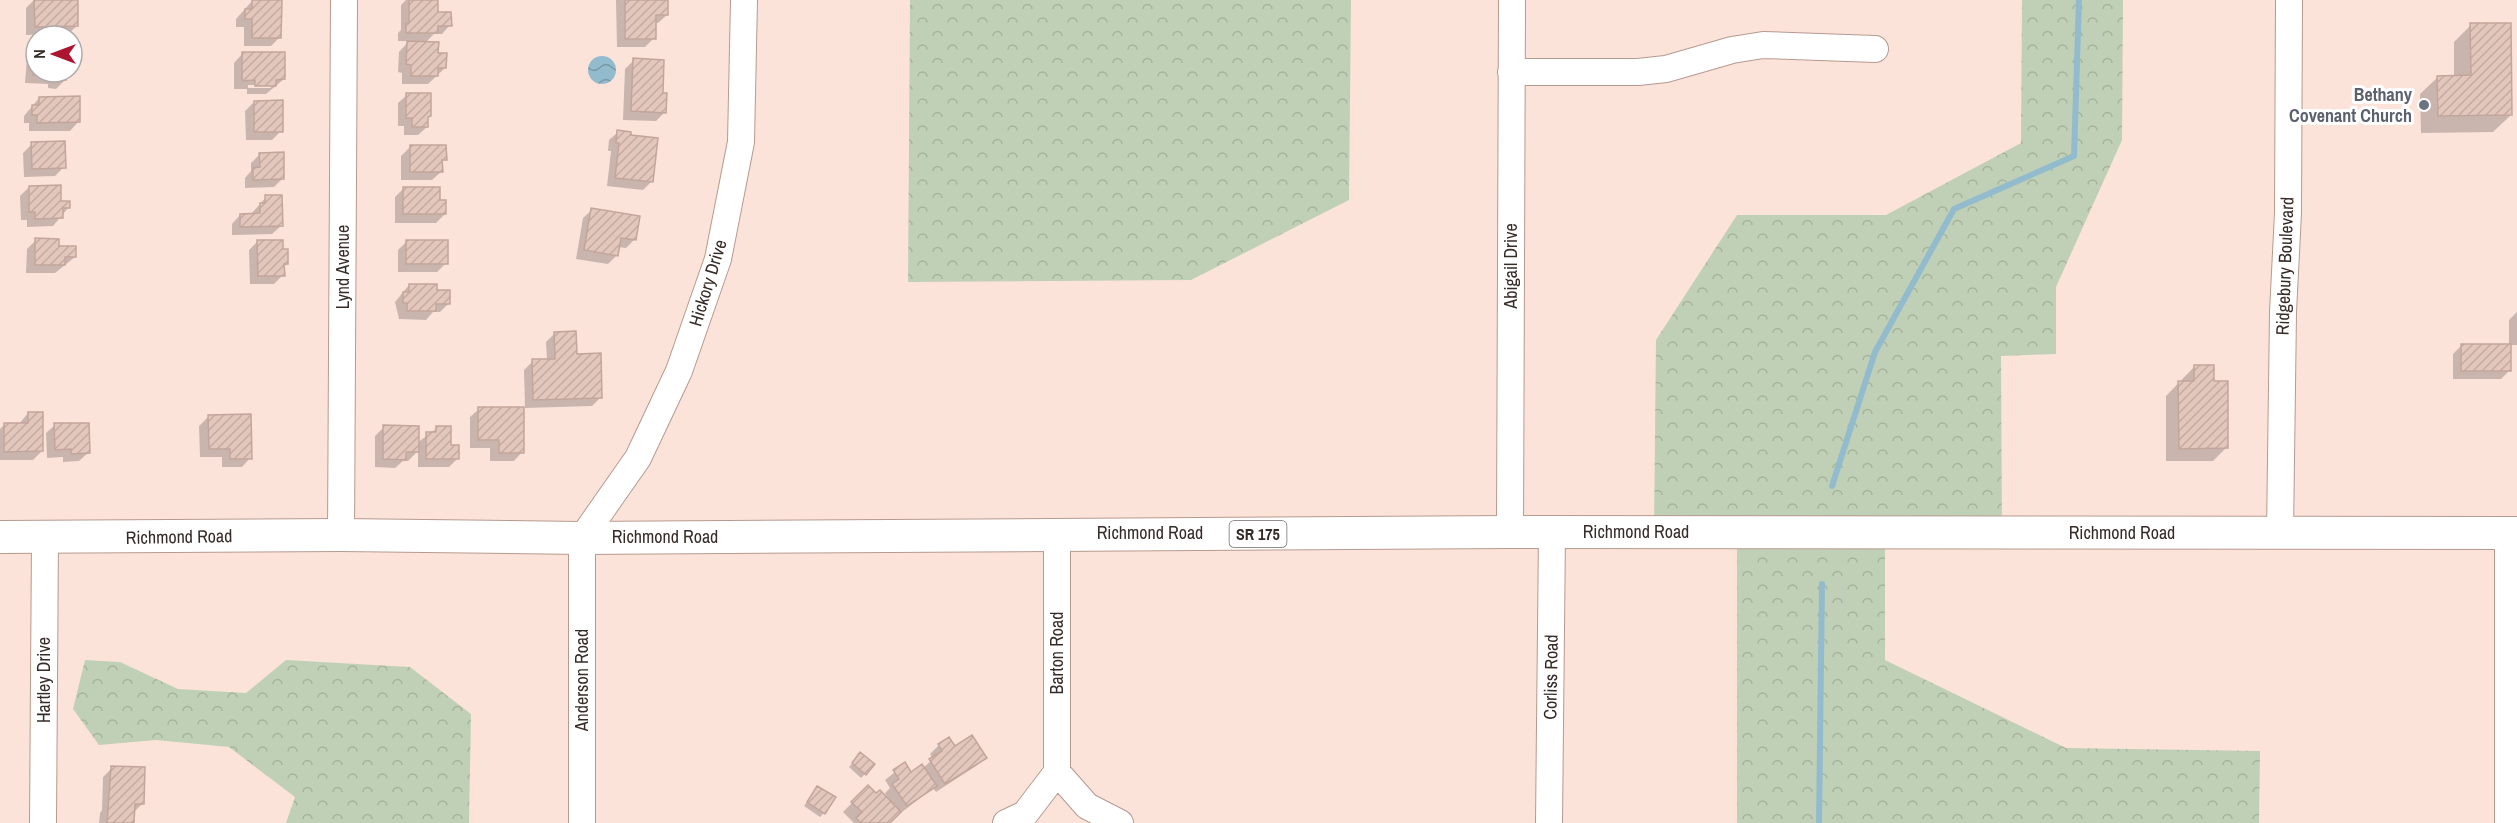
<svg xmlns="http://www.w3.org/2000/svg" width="2517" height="823" font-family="'Archivo Narrow',sans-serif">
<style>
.forest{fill:url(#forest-crowns)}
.water{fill:url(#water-waves)}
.shadow{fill:#0003;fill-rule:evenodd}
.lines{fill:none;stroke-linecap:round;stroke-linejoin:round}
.stream{stroke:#92bccd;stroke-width:6}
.building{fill:url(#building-hatch);stroke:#c3a69b;stroke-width:1.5}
.minor-casing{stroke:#b69a8f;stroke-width:28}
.major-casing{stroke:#b69a8f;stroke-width:34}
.minor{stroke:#fff;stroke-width:26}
.major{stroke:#fff;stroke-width:32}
.worship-dot{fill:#6b7280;stroke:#fff;stroke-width:2}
.labels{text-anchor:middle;stroke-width:6;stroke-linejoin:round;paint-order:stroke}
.shield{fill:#fff;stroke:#726b68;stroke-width:1.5}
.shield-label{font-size:16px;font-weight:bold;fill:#362b27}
.worship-label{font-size:18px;font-weight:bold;fill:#5b616d;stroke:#fff;text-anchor:end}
.street-label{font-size:18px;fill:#362b27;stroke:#fff}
</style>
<defs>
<pattern id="forest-crowns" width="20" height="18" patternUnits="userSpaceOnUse" patternTransform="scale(1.5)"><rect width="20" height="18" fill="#c0d0b6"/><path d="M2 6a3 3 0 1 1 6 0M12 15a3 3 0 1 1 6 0" fill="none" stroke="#a6b39c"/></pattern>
<pattern id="water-waves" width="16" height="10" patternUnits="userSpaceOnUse" patternTransform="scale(1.5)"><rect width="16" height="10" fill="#92bccd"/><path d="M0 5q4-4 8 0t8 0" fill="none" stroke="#7899a6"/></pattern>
<pattern id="building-hatch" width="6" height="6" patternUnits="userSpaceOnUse" patternTransform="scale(1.5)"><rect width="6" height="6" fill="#e4c7bc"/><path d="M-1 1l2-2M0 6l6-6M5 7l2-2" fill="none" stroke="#c4aba2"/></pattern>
</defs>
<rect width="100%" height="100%" fill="#fce3da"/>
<!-- forest -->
<path class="forest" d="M910 0H1351L1349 200 1191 280 908 282Z
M2022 0H2123L2122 140 2056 287V354L2001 356 2002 532 1885 533V660L2066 748 2260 751 2259 823H1737V533L1654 532 1656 340 1737 215H1886L2021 143Z
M85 660 120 662 178 689 246 693 286 660 410 667 471 714 469 823H286L295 797 229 747 156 740 99 745 73 709Z"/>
<!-- water -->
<path class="water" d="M588 70a14 14 0 1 1 28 0a14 14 0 1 1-28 0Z"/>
<!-- shadow -->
<path class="shadow" d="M34 0H77V26L68 34 26 35V8Z
M406 0H436V14L450 25 442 34H434L425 43 437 54 445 68 428 84H402V73L398 72 399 52 409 41H398V33L401 30V5Z
M616 0H667V15L658 23H654V38L645 47H617Z
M252 1 280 37 271 46H244V27H236V19Z
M2471 25 2511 115 2493 132 2421 133 2420 94 2438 77H2454V42Z
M36 49V72H65V80L56 89 48 88V84L25 83 27 58Z
M242 54 284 79 266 94H247V89H234V63ZM248 85H273L270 88H248Z
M634 60 661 94 665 112 656 121 623 120 625 69Z
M407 95 429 116 426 119 427 127 418 135H404V126H398V103Z
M39 98 78 122 70 131H29V123H24V116Z
M254 102 281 131 272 140H246L245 111Z
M618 132 629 136 652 181 643 190 607 186 611 151H608L609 140Z
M32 144 64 167 55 176 24 177 23 153Z
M410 147 445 159 441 163V172L432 180H401V156Z
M260 154 283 178 274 187 245 188V178L251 171V163Z
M29 187 69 207 53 226 27 227V220H21L20 196Z
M404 188 438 202 445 214 436 223H395V197Z
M266 197 281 226 272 234 232 235V224L240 215 252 213Z
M592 210 635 239 626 248 618 247 617 255 608 264 576 259 583 218Z
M36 240 57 247 75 257 55 273H26L27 249Z
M258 241 281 250 287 264 283 268V275L274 284H250L249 250Z
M407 241 446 263 437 272H398V250Z
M409 285 435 292 449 303 440 312H433L426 320 399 319 395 302Z
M2517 312V345H2510V370L2501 379H2453V354L2461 346H2509V320Z
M555 333 575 355 601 397 592 406 525 408 524 370 533 361 547 360 546 342Z
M2194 367 2213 382 2226 448 2213 461H2166V396Z
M479 409 522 452 514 461H490V448H470V417Z
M28 413 42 451 33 460H0V429L5 424H19Z
M208 417 250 458 242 467H222V457H200L199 426Z
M55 425 88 453 79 461 63 462V457L47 458 46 433Z
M384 427 417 443 437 428 458 458 449 467H418V451L408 461H403L395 468 375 467V436Z
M939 745 985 758 976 766 936 792 933 788 888 823H854L843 812 868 787 876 795 889 800 885 793 890 788 885 780 905 764 911 774 923 768 933 759 930 754Z
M857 758 865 774 861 778 849 767Z
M112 768 143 803 134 812 133 823H99L100 813 102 810 103 777Z
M814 792 824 813 820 817 804 806Z"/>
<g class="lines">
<!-- stream -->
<path class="stream" d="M1832 486 1875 352 1954 209 2074 156 2079 0
M1819 823 1822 584"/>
</g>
<!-- building -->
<path class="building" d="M34 0H78V26L35 27Z
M252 0H282L281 38H252V19H245V9H252Z
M409 0H438V12H451L452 26H438V33H406V23H409Z
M625 0H668V15H656V39H625Z
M2470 23H2511L2512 115 2438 116 2437 76 2471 75Z
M407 41 439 42 438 53H447L446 68H438V76H411V65L406 64Z
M36 47V72H66V80H56V76L33 75Z
M242 52H285V79L276 80V86H255V80L242 81Z
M633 58 664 60 663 93H667L666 113 631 111Z
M406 93H431V116L428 117V127H412V118H406Z
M80 96V122L37 123V115H32V105H39V97Z
M283 100V132H254V101Z
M617 130 631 132V135L658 138 653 182 615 178 619 143H616Z
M65 141 66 168 32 169 31 142Z
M410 145H446L447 160H442L443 172H410Z
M284 152V179L253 180V168L260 167 259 153Z
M61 185V201H70V208H63V218L35 219V212H29V186Z
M403 187H440V200H446V214H403Z
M265 195H282L283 226 240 227V214L260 213V203H265Z
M591 208 640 216 636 240 621 238 618 256 584 250Z
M35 238 59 239V246H76V257H65V265H35Z
M257 240H283V249H288V264H284L285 276H258Z
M406 240H448V264H406Z
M409 284H437V290H450V304H436V311H407V303H403V292H409Z
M576 331 577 354 601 353 602 398 533 400 532 359H555L554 332Z
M2461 344H2511V371H2461Z
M2194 365H2214V381H2228V448L2179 449 2178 381H2194Z
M478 407H524V453H499V440H478Z
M28 412H43V451L4 452V423H28Z
M251 414 252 459H230V449H209L208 415Z
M54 423H89L90 453 71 454V449L55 450Z
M383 425 419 426V452H406V460L383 459Z
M436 426H451V445H459V459H426V432H436Z
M972 735 987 758 945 784 929 759 942 751 938 744 949 737 955 746Z
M860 752 875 764 866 775 852 763Z
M905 762 911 772 922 764 937 786 907 806 892 784 899 779 893 770Z
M111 766 145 767 144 804H135L134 823H107Z
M868 785 876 793 880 790 901 812 890 823H861L856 818 862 812 851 802Z
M817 786 836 797 825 814 807 802Z"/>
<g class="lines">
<!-- minor casing -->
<g class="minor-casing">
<path id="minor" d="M1511 72H1638L1666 69 1732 50 1763 45 1875 49
M1510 532 1512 0
M2280 533 2283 312 2288 213 2289 0
M341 535 344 0
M1057 535V772
M1057 772 1087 806 1120 823
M43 823 45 538
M582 823V538L638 458 679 371 718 259 741 142 744 0
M1006 823 1025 814 1057 772
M1549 823 1552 532
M2508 823V533"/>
</g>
<!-- major casing -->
<g class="major-casing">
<path id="major" d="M0 537 341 535 582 538 1510 532 2517 533"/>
</g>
<!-- minor -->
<use href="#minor" class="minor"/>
<!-- major -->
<use href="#major" class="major"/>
</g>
<!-- markers -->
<circle class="worship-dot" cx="2424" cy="105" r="6"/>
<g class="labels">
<!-- shield labels -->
<rect class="shield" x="1229.5" y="521" width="57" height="26" rx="4.5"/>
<g class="shield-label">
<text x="1258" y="540">SR 175</text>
</g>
<!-- worship labels -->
<g class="worship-label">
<text x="2412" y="101">Bethany<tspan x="2412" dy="21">Covenant Church</tspan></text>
</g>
<!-- street labels -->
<g class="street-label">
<text transform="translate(1511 266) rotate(-90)" y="6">Abigail Drive</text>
<text transform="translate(2285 266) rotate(-88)" y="6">Ridgebury Boulevard</text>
<text transform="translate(343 267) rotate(-90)" y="6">Lynd Avenue</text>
<text transform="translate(708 283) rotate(-73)" y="6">Hickory Drive</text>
<text x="1636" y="538">Richmond Road</text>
<text x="1150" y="539">Richmond Road</text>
<text x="2122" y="539">Richmond Road</text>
<text transform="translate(179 537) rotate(-1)" y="6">Richmond Road</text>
<text x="665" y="543">Richmond Road</text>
<text transform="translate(1057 653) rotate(-90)" y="6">Barton Road</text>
<text transform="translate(1551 677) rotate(-89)" y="6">Corliss Road</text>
<text transform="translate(44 680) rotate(-90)" y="6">Hartley Drive</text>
<text transform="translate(582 680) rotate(-90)" y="6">Anderson Road</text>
</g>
</g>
<!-- north arrow -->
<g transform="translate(54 54) rotate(270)"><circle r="28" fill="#ffffff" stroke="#afaaa9" stroke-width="1.5"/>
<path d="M0-4.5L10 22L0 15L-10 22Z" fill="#ab152f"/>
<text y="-9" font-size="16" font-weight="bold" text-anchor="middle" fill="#362b27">N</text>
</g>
</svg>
